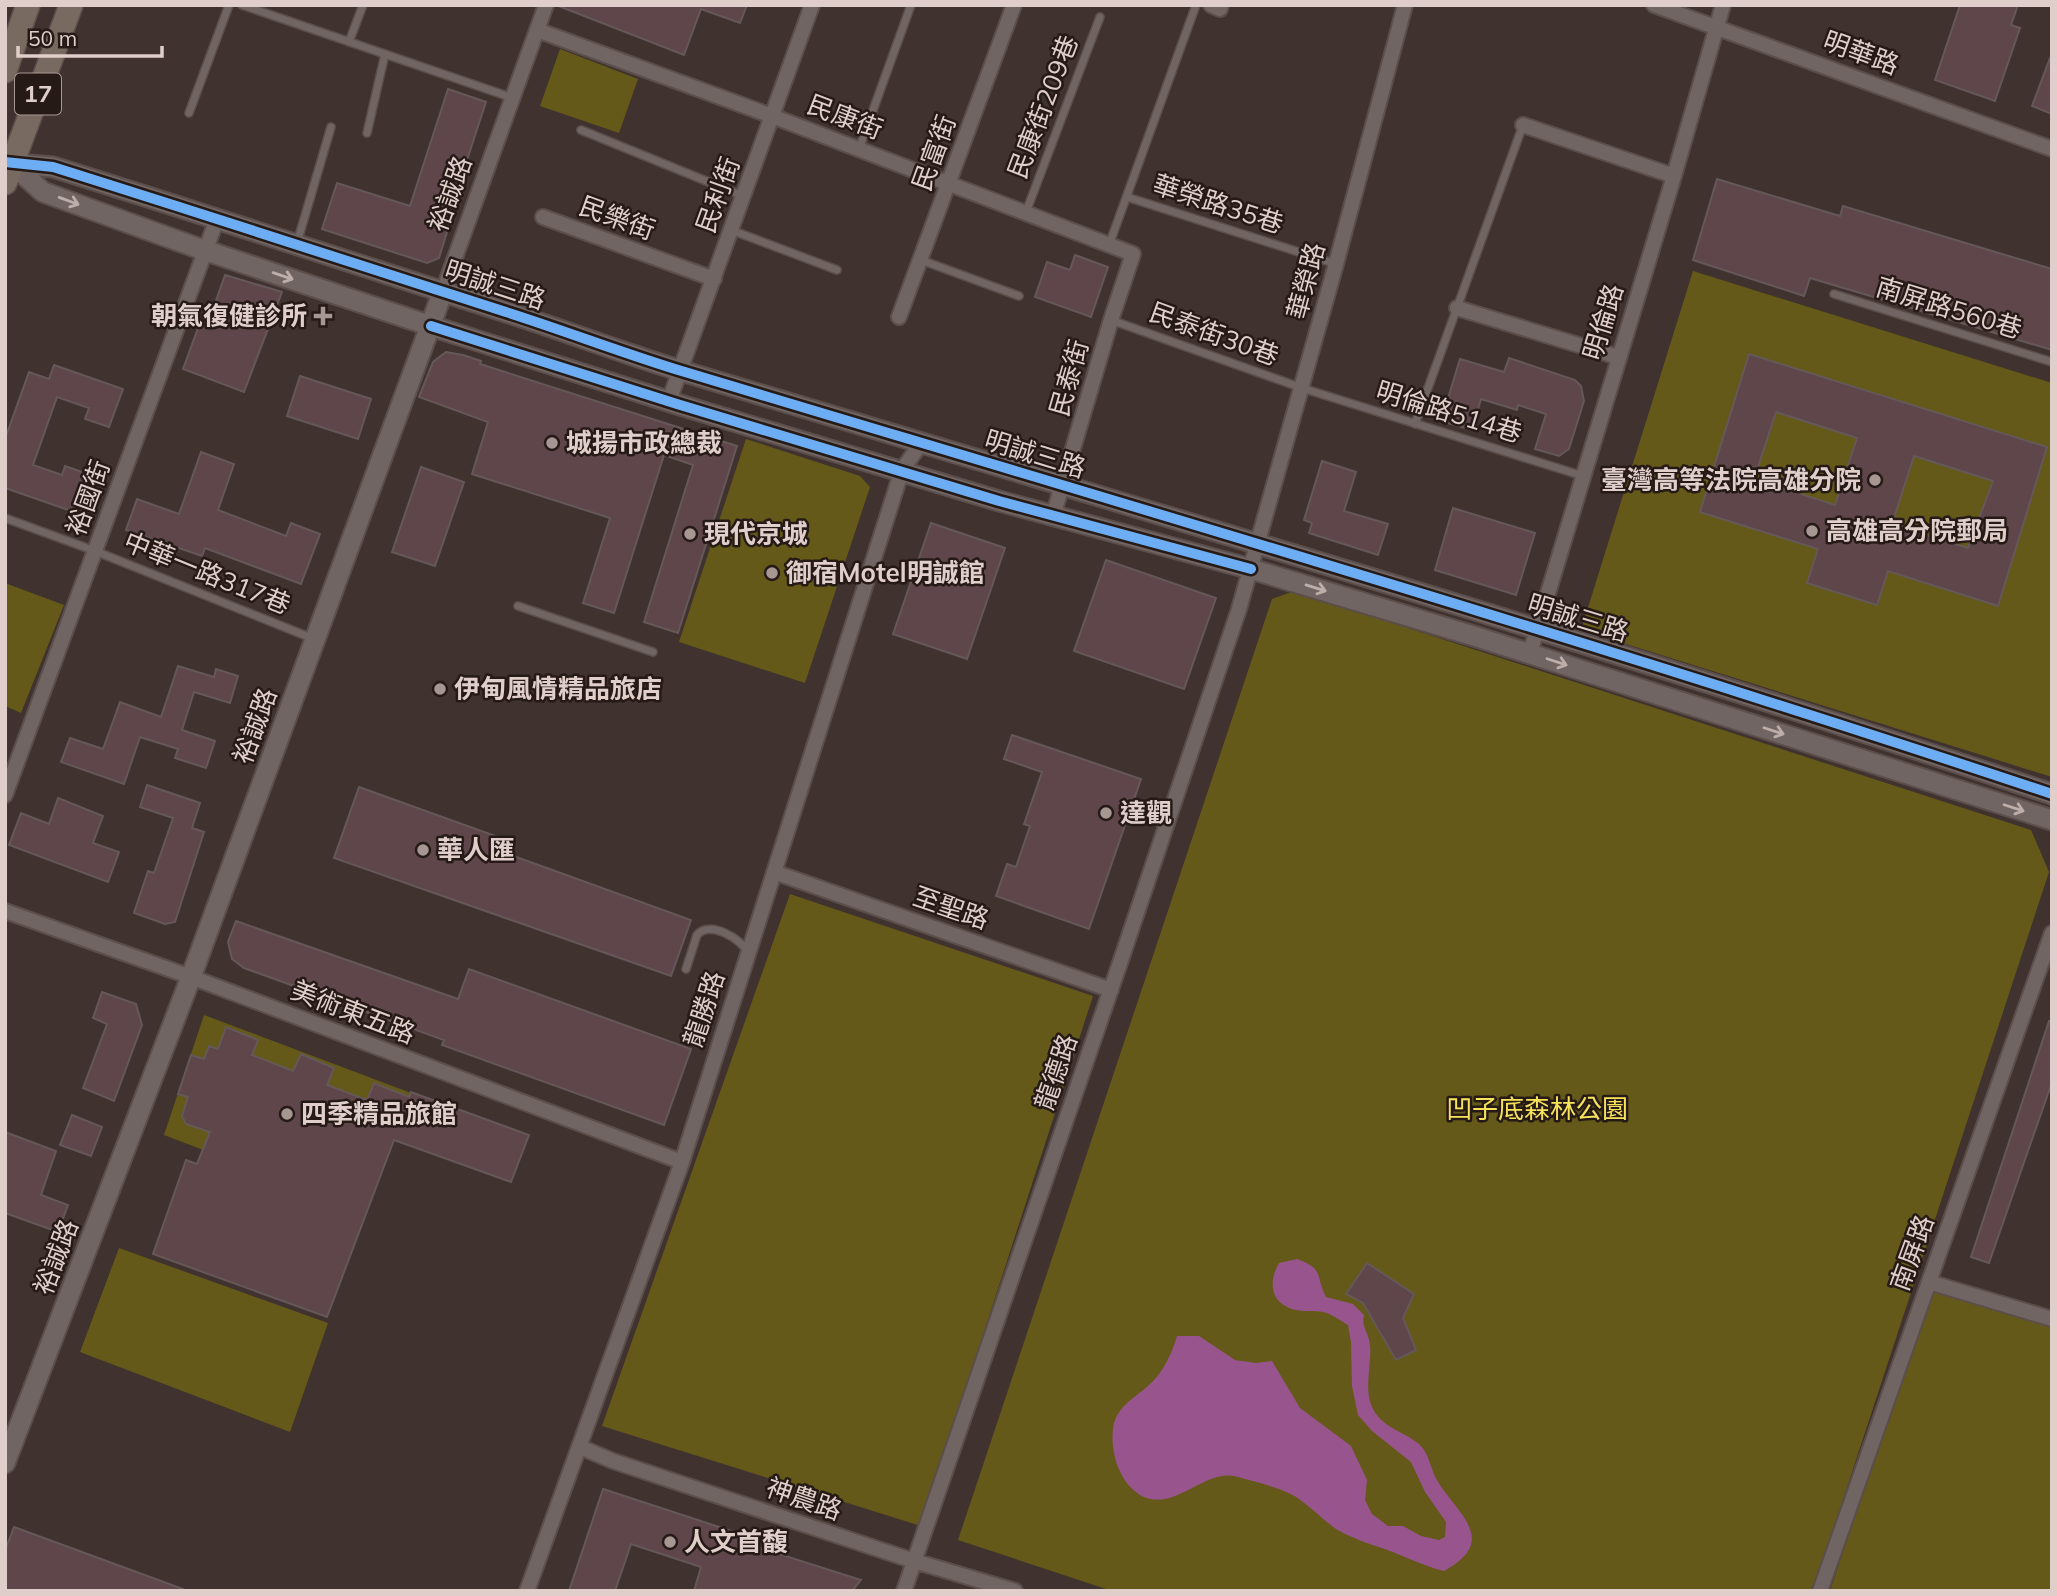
<svg xmlns="http://www.w3.org/2000/svg" width="2057" height="1596" font-family="Mulish,'Noto Sans TC',sans-serif">
<style>
.green{fill:#645919}
.water{fill:#98558d}
.building{fill:#5e464a;stroke:#655858;stroke-width:2;fill-rule:evenodd}
.lines{fill:none;stroke-linecap:round;stroke-linejoin:round}
.service-casing{stroke:#5b4e4b;stroke-width:10}
.minor-casing{stroke:#5b4e4b;stroke-width:18}
.tertiary-casing{stroke:#5b4e4b;stroke-width:23}
.primary-casing{stroke:#5b4e4b;stroke-width:26}
.service{stroke:#706562;stroke-width:7}
.minor{stroke:#706562;stroke-width:14}
.tertiary{stroke:#706562;stroke-width:19}
.primary{stroke:#786a61;stroke-width:23}
.cycleway-casing{stroke:#261a16;stroke-width:15}
.cycleway{stroke:#6dadf4;stroke-width:10}
.oneway{stroke:#beaeaa}
.poi-dot{fill:#a79793;stroke:#261a16;stroke-width:2.5}
.labels{text-anchor:middle;stroke-width:5;stroke-linejoin:round;paint-order:stroke}
.shield{fill:#261a16;stroke:#a89893;stroke-width:2}
.shield-label{font-size:24px;font-weight:bold;fill:#dfcec9}
.street-label{font-size:26px;fill:#dfcec9;stroke:#261a16}
.poi-label{font-size:26px;font-weight:bold;fill:#dfcec9;stroke:#261a16;text-anchor:start}
.park-label{font-size:26px;fill:#f7e25b;stroke:#261a16}
</style>
<rect width="100%" height="100%" fill="#40322f"/>
<!-- green -->
<path class="green" d="M560 49 638 79 619 133 540 106Z
M1693 271 2052 383V777L1581 630Z
M746 439 860 476 870 487 805 683 679 642Z
M5 583 64 605 21 713 5 706Z
M1294 591 2031 830 2049 872 1813 1591H1112L958 1540 1272 599Z
M790 894 1093 996 921 1526 602 1426Z
M204 1015 411 1093 367 1212 164 1135Z
M119 1248 328 1323 290 1432 80 1352Z
M1932 1285 2052 1325V1591H1830Z"/>
<!-- water -->
<path class="water" d="M1297 1259C1325 1269 1315 1276 1326 1297L1353 1304 1364 1315C1361 1327 1369 1333 1370 1345 1372 1365 1363 1390 1373 1409 1383 1428 1403 1431 1419 1444 1430 1454 1430 1469 1438 1482 1459 1515 1499 1541 1444 1571 1428 1567 1415 1561 1400 1555 1379 1546 1356 1541 1336 1529 1323 1520 1312 1508 1299 1499 1284 1488 1252 1481 1234 1476 1205 1470 1175 1510 1144 1497 1120 1486 1110 1453 1113 1429 1116 1406 1134 1399 1149 1385 1163 1373 1172 1353 1177 1336H1199L1235 1360 1256 1363 1272 1361 1300 1408 1351 1446 1367 1480 1365 1500 1372 1514 1388 1526H1403L1421 1536 1439 1540 1445 1537 1446 1522 1425 1492 1411 1462 1372 1431 1358 1415 1352 1386 1351 1342 1348 1325C1341 1321 1332 1314 1323 1312 1315 1310 1305 1312 1296 1310 1270 1304 1268 1282 1279 1263Z"/>
<!-- building -->
<path class="building" d="M556 5H747L740 23 701 9 684 55Z
M1960 5H2018L2011 25 2020 28 1995 101 1935 80Z
M2050 58H2052V114L2032 106Z
M448 89 486 102 448 218 451 219 439 258 427 263 322 229 337 183 410 206Z
M1717 179 1840 216 1843 206 2052 269V350L1810 278 1804 296 1693 260Z
M1075 255 1108 267 1091 317 1035 297 1047 262 1070 270Z
M225 275 282 292 244 392 183 369 201 320 208 323Z
M446 352 463 355 481 361 480 364 737 446 678 633 644 622 693 465 664 455 614 613 583 603 610 518 472 474 488 422 419 397 433 362Z
M1749 354 2047 447 1998 606 1888 571 1877 605 1807 583 1818 549 1700 512ZM1776 412 1857 438 1835 505 1754 479ZM1914 456 1993 481 1968 548 1892 524Z
M1509 358 1575 380 1581 386 1584 401 1569 449 1559 456 1535 449 1546 414 1518 405 1517 410 1481 399 1472 430 1441 421 1460 359 1504 372Z
M54 365 123 389 109 427 85 419 89 408 57 397 33 465 62 475 65 466 91 475 77 513 5 488V439L29 372 49 379Z
M300 376 371 399 358 439 287 416Z
M201 452 234 464 218 510 286 536 291 523 320 534 301 584 205 548 202 556 126 530 137 499 179 514Z
M1322 461 1356 472 1344 511 1388 524 1378 555 1309 533 1312 523 1304 520Z
M421 467 464 482 435 566 392 552Z
M1453 508 1535 533 1516 595 1435 570Z
M931 523 1005 548 967 659 893 634Z
M1106 560 1216 598 1184 689 1074 651Z
M178 666 214 677 216 669 238 676 230 703 194 692 182 730 215 741 206 768 175 758 178 749 140 737 124 784 61 762 70 738 103 749 120 702 161 717Z
M1012 735 1141 779 1089 929 996 896 1007 864 1016 867 1030 826 1024 824 1042 772 1004 759Z
M147 785 200 803 192 828 204 832 175 922 165 924 134 913 148 871 154 873 173 818 140 807Z
M359 787 512 842 508 854 691 920 671 976 334 858Z
M58 798 103 816 93 843 119 852 108 882 9 845 21 813 49 824Z
M236 921 458 999 469 969 691 1049 664 1125 442 1045 444 1040 244 968 232 959 228 942Z
M102 992 136 1004 142 1025 114 1101 83 1088 107 1024 93 1018Z
M2049 1021 2052 1022V1082L1989 1263 1971 1257Z
M226 1027 258 1040 252 1055 293 1071 301 1054 334 1068 327 1085 367 1100 374 1083 409 1097 411 1092 529 1135 511 1182 394 1140 327 1317 153 1254 186 1160 197 1164 210 1132 186 1124 182 1116 188 1097 178 1094 191 1055 204 1059 209 1046 218 1049Z
M72 1115 102 1127 91 1156 60 1145Z
M5 1132 56 1151 41 1195 68 1205 58 1232 5 1213Z
M1367 1263 1414 1294 1403 1318 1416 1350 1396 1360 1363 1303 1346 1294Z
M603 1489 756 1539 754 1546 861 1580 852 1591H694L701 1567 631 1544 615 1591H569Z
M14 1527 183 1589 182 1591H5V1551Z"/>
<g class="lines">
<!-- service casing -->
<g class="service-casing">
<path id="service" d="M242 5 513 98
M349 42 363 5
M189 113 229 5
M581 130 743 196
M367 133 385 54
M859 149 911 5
M1127 197 1336 264
M1026 212 1100 17
M731 230 837 270
M297 243 331 127
M1109 245 1196 5
M921 260 1019 296
M1834 294 2052 362
M1111 320 1302 388 1583 476
M1415 424 1523 125
M5 518 95 551 314 639
M518 606 653 652
M686 969 697 935C709 920 741 938 748 953"/>
</g>
<!-- minor casing -->
<g class="minor-casing">
<path id="minor" d="M1211 5 1220 9 1221 5
M1654 5 2052 149
M537 30 772 116 1133 254 1111 320 1053 516
M1523 125 1674 176
M543 217 714 279
M443 291 546 5
M1457 308 1618 357
M899 317 1014 5
M669 401 812 5
M1530 653 1674 176 1723 5
M5 795 217 219
M774 872 1111 990
M5 911 191 977 682 1162
M1929 1282 2052 1319
M580 1447 613 1461 914 1561 1015 1591
M527 1591 682 1162 902 470 922 442
M904 1591 1121 960 1239 609 1336 264 1405 5
M1820 1591 2052 933"/>
</g>
<!-- tertiary casing -->
<g class="tertiary-casing">
<path id="tertiary" d="M7 163 53 167 69 172C215 218 361 265 506 312 566 331 625 354 685 372 1141 509 1599 643 2052 794
M12 164 43 192 195 247 431 326 677 404 999 501 1251 569 1477 637 2052 820
M5 1463 191 977 443 291"/>
</g>
<!-- primary casing -->
<g class="primary-casing">
<path id="primary" d="M5 71 28 5
M5 183 71 5"/>
</g>
<!-- service -->
<use href="#service" class="service"/>
<!-- minor -->
<use href="#minor" class="minor"/>
<!-- tertiary -->
<use href="#tertiary" class="tertiary"/>
<!-- primary -->
<use href="#primary" class="primary"/>
<!-- cycleway casing -->
<g class="cycleway-casing">
<path id="cycleway" d="M5 162 53 167 69 172C215 218 361 265 506 312 566 331 625 354 685 372 1141 509 1599 643 2052 794
M431 326 677 404 999 501 1251 569"/>
</g>
<!-- cycleway -->
<use href="#cycleway" class="cycleway"/>
</g>
<!-- one-way arrows -->
<defs><path id="oneway-shaft" d="M-6 0H5M1.5-3L5.5 0L1.5 3" fill="none" stroke-width="1.6" stroke-linecap="round" stroke-linejoin="round" transform="scale(1.75)"/></defs>
<g class="oneway">
<use href="#oneway-shaft" transform="translate(69 201) rotate(20)"/>
<use href="#oneway-shaft" transform="translate(283 276) rotate(19)"/>
<use href="#oneway-shaft" transform="translate(1316 588) rotate(17)"/>
<use href="#oneway-shaft" transform="translate(1557 662) rotate(18)"/>
<use href="#oneway-shaft" transform="translate(1774 731) rotate(18)"/>
<use href="#oneway-shaft" transform="translate(2014 808) rotate(18)"/>
</g>
<!-- markers -->
<g class="poi-dot">
<path d="M319.5 305.5h7v7h7v7h-7v7h-7v-7h-7v-7h7z"/>
<circle cx="552" cy="443" r="7"/>
<circle cx="1875" cy="480" r="7"/>
<circle cx="1812" cy="531" r="7"/>
<circle cx="690" cy="534" r="7"/>
<circle cx="772" cy="573" r="7"/>
<circle cx="440" cy="689" r="7"/>
<circle cx="1106" cy="813" r="7"/>
<circle cx="423" cy="850" r="7"/>
<circle cx="287" cy="1114" r="7"/>
<circle cx="670" cy="1542" r="7"/>
</g>
<g class="labels">
<!-- shield labels -->
<rect class="shield" x="15" y="73.5" width="46" height="41" rx="5"/>
<g class="shield-label">
<text x="38" y="102">17</text>
</g>
<!-- street labels -->
<g class="street-label">
<text transform="translate(1861 53) rotate(20)" y="9">明華路</text>
<text transform="translate(1043 107) rotate(-69)" y="9">民康街209巷</text>
<text transform="translate(845 117) rotate(21)" y="9">民康街</text>
<text transform="translate(934 153) rotate(-70)" y="9">民富街</text>
<text transform="translate(450 194) rotate(-70)" y="9">裕誠路</text>
<text transform="translate(718 195) rotate(-70)" y="9">民利街</text>
<text transform="translate(1218 204) rotate(18)" y="9">華榮路35巷</text>
<text transform="translate(617 218) rotate(20)" y="9">民樂街</text>
<text transform="translate(1306 281) rotate(-75)" y="9">華榮路</text>
<text transform="translate(495 285) rotate(18)" y="9">明誠三路</text>
<text transform="translate(1949 308) rotate(17)" y="9">南屏路560巷</text>
<text transform="translate(1603 322) rotate(-73)" y="9">明倫路</text>
<text transform="translate(1214 334) rotate(20)" y="9">民泰街30巷</text>
<text transform="translate(1069 378) rotate(-74)" y="9">民泰街</text>
<text transform="translate(1449 412) rotate(17)" y="9">明倫路514巷</text>
<text transform="translate(1035 454) rotate(17)" y="9">明誠三路</text>
<text transform="translate(88 498) rotate(-70)" y="9">裕國街</text>
<text transform="translate(207 573) rotate(22)" y="9">中華一路317巷</text>
<text transform="translate(1578 618) rotate(17)" y="9">明誠三路</text>
<text transform="translate(255 726) rotate(-70)" y="9">裕誠路</text>
<text transform="translate(951 908) rotate(19)" y="9">至聖路</text>
<text transform="translate(704 1009) rotate(-72)" y="9">龍勝路</text>
<text transform="translate(353 1012) rotate(21)" y="9">美術東五路</text>
<text transform="translate(1056 1072) rotate(-71)" y="9">龍德路</text>
<text transform="translate(1912 1253) rotate(-70)" y="9">南屏路</text>
<text transform="translate(56 1257) rotate(-69)" y="9">裕誠路</text>
<text transform="translate(804 1499) rotate(19)" y="9">神農路</text>
</g>
<!-- poi labels -->
<g class="poi-label">
<text x="307" y="325" text-anchor="end">朝氣復健診所</text>
<text x="566" y="452">城揚市政總裁</text>
<text x="1861" y="489" text-anchor="end">臺灣高等法院高雄分院</text>
<text x="1826" y="540">高雄高分院郵局</text>
<text x="704" y="543">現代京城</text>
<text x="786" y="582">御宿Motel明誠館</text>
<text x="454" y="698">伊甸風情精品旅店</text>
<text x="1120" y="822">達觀</text>
<text x="437" y="859">華人匯</text>
<text x="301" y="1123">四季精品旅館</text>
<text x="684" y="1551">人文首馥</text>
</g>
<!-- park labels -->
<g class="park-label">
<text x="1537" y="1118">凹子底森林公園</text>
</g>
</g>
<!-- border -->
<rect width="2057" height="1596" fill="none" stroke="#dfcec9" stroke-width="14"/>
<!-- scale -->
<path d="M18 46v10h144v-10" fill="none" stroke="#dfcec9" stroke-width="3.5"/>
<text x="28" y="46" font-size="21" fill="#dfcec9" stroke="#261a16" stroke-width="5" paint-order="stroke">50 m</text>
</svg>
